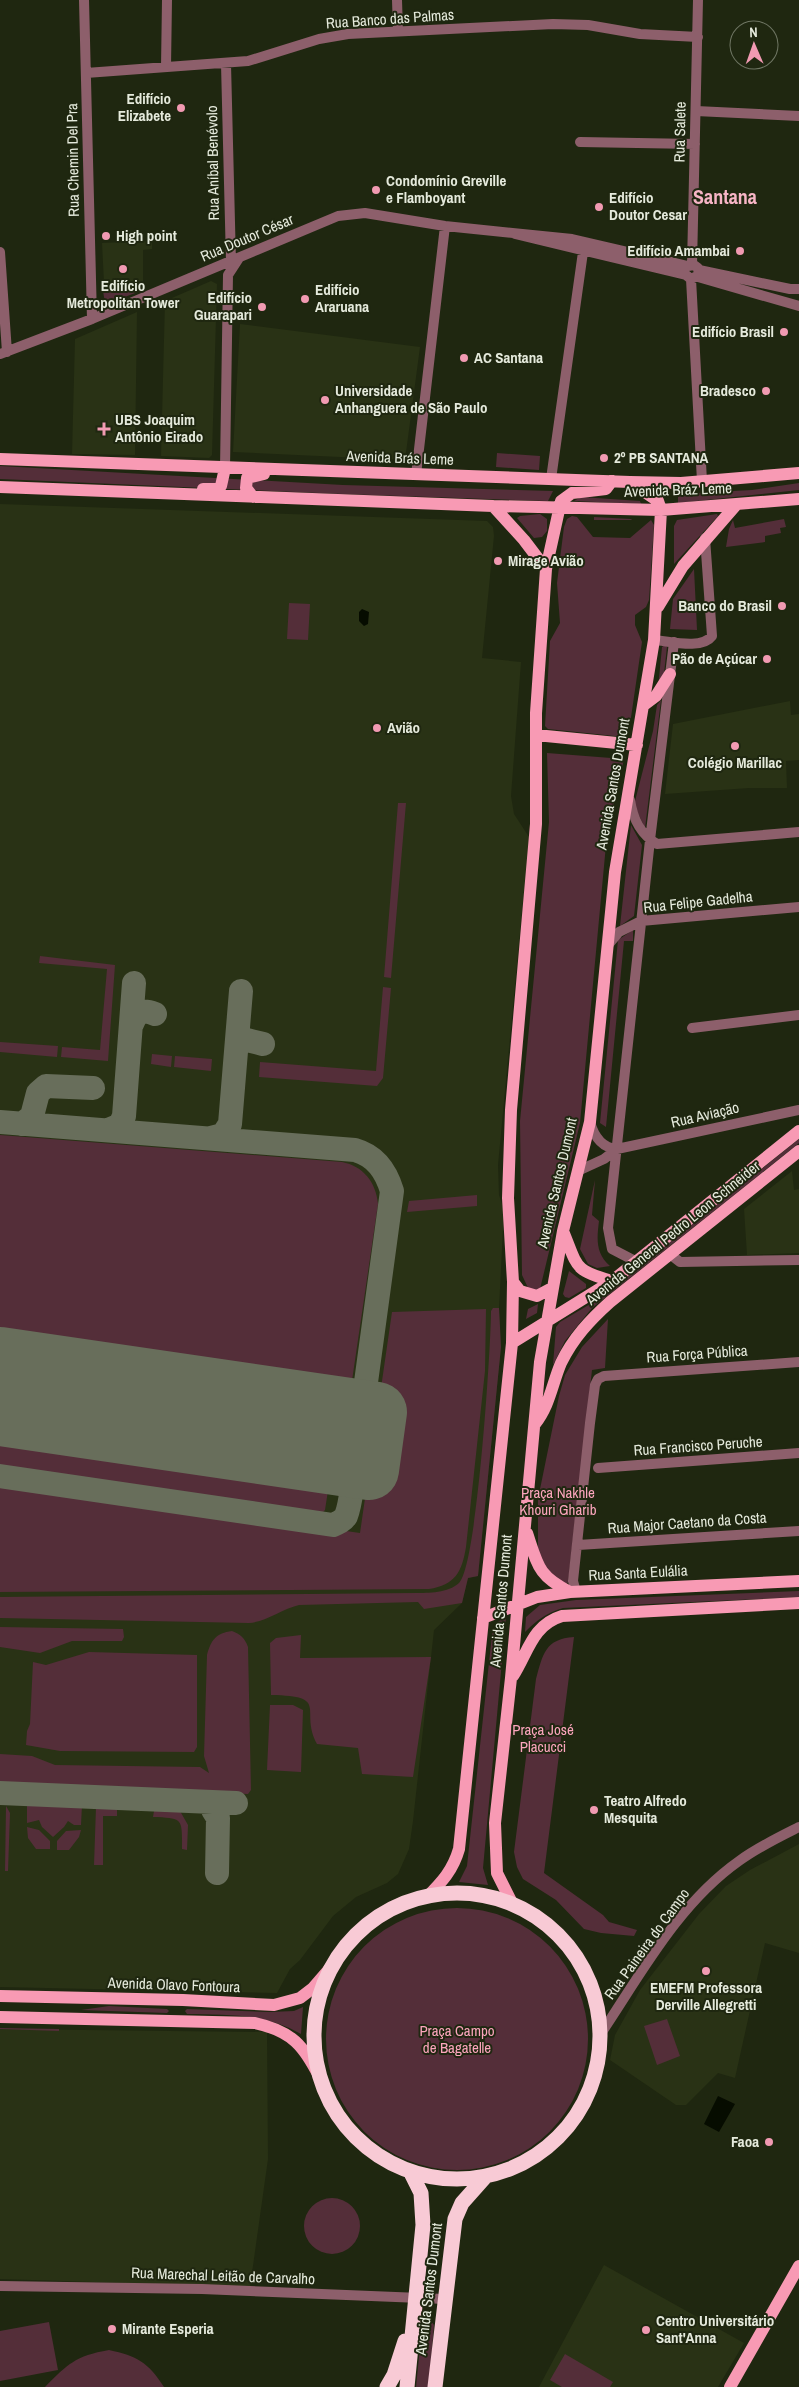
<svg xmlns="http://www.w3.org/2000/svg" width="799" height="2387" font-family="'Archivo Narrow',sans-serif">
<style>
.built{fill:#293215}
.green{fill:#542e39}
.water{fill:#060c00}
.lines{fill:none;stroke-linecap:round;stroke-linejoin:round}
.taxiway{stroke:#686e5b;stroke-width:24}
.runway{stroke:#686e5b;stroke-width:60}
.minor{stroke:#8d5f6b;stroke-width:10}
.major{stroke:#f89ab4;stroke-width:12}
.highway{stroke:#f8cad5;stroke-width:15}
.poi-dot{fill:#f19ab2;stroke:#1f2710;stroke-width:2}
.labels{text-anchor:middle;stroke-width:4;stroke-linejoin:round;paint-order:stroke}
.street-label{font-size:15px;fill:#e5eadc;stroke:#1f2710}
.poi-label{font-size:15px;font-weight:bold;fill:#e5eadc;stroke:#1f2710;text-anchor:start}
.park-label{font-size:15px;fill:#fca5bd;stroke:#1f2710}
.district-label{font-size:20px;font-weight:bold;fill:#f7b5c6;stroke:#1f2710}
</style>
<rect width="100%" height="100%" fill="#1f2710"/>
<!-- built -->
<path class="built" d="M152 241V249L143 250V290L105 303 102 243Z
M211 281 217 284 212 455 209 458 161 456 165 301Z
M137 312 135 455 72 454 75 339Z
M240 324 420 347 405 460 233 452Z
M0 504 487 521 493 527 494 536 482 658 521 662 511 796 514 814 529 837 498 1165 499 1195 504 1210 499 1308 501 1347 478 1576 468 1578 462 1603 434 1630 413 1821 409 1849 398 1874 387 1883 356 1897 333 1916 300 1960 290 1969 277 1993 0 1987Z
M790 701 791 715 799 714V760L786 761 787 788H749L665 794 673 724Z
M792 1171 794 1190 799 1189V1253L747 1255 744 1209Z
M799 1844V1953L765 1943 735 2078 718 2073 686 2105H676L610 2060 615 2035 640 1990 699 1914 726 1886 750 1870Z
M0 2029 267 2032 268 2159 250 2287 0 2279Z
M604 2265 744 2343 718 2387H539Z"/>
<!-- green -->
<path class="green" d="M143 283V290L109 303H105L103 291Z
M497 453 540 456 539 470 496 467Z
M0 466 343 485 553 491 548 501 342 494 0 479Z
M799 483V490L678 503V494L752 490Z
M581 497 640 501 641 504 574 501Z
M540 514 547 519V531L542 537 534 538 517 518 520 516Z
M717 514 718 516 674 564V526L677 520Z
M572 516 577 517 593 537 630 538 651 520 654 525 649 600 646 607 635 615V625L642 642 629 731 624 737 548 729 545 726 550 641 560 623 557 583 564 527 567 519Z
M594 517 631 519 632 520H594Z
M784 519 786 527 780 528 781 533 765 536V542L726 547 729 529 733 520 735 528Z
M694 569 697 630 670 629 673 599Z
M289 603 310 604 308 640 287 639Z
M665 645 667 647 663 682 658 688 662 647Z
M661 700 645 828 634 805 653 731 657 705Z
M547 753 624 759 607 834 580 1123 540 1289 535 1292 529 1290 522 1275 520 1121 549 822Z
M398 803H406L391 978 384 977Z
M631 825 642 845 634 916 620 926Z
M633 930V941H624L606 1127 600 1123 618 940Z
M40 956 115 965 108 1061 61 1057 62 1047 100 1050 107 969 39 963Z
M383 987 391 988 383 1078 377 1086 259 1077 260 1062 376 1071Z
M0 1042 58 1046 57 1057 0 1052Z
M152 1054 172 1056 171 1067 151 1064Z
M175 1056 212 1059 211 1071 174 1067Z
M0 1135 342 1162C363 1166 376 1182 378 1204L349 1401 337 1406 0 1357Z
M799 1139V1143L592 1308 565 1341 553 1365 556 1327 560 1322 602 1297Z
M595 1180 592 1215 599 1221C597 1238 595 1253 610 1266L597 1268 588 1264 580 1249Z
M477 1195V1206L407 1212 409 1201Z
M569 1271 586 1284V1288L569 1298 565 1297 563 1294Z
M538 1304 537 1313 526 1319 528 1309Z
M493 1308H499L501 1347 478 1576 468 1578 462 1603 424 1609 418 1602 299 1605C282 1609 266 1622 249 1623L0 1618V1597L415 1593C429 1593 448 1593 459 1583 477 1566 491 1347 491 1311Z
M486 1309 485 1371 466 1547C462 1572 455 1585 429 1589L0 1592V1481L360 1533 392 1312Z
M608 1319 605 1368 592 1370 568 1583 565 1584 552 1577 538 1555V1499L559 1396 565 1375 582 1347Z
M0 1417 320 1464 329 1467 331 1471 325 1510 318 1517H306L0 1472Z
M799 1591V1597L563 1608C546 1613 537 1620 525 1632L526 1617 540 1605 576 1600Z
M506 1617 483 1868 488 1885 459 1882 467 1866 492 1635 496 1623Z
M0 1627 123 1629 124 1637 122 1641H72L40 1653 0 1647Z
M232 1631C240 1634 245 1638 248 1647L251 1790 248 1794 0 1784V1754L32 1756 55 1765 200 1767 209 1773 204 1756 207 1655C211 1640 216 1633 232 1631Z
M301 1635 300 1658 431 1657 413 1777 362 1774 358 1748 317 1744C299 1710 331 1696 271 1695L270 1643 276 1638Z
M574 1637 544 1873 603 1915 609 1922 637 1930 634 1936 601 1933 584 1929 556 1900 523 1879 517 1867 514 1852 536 1679C543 1654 545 1639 574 1637Z
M89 1652 197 1655V1747L194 1752 60 1751 26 1745 27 1731 30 1724 33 1662 46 1665Z
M270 1705H293L303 1710 301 1772 267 1770Z
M27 1804 82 1805 81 1825H74L68 1821 64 1827 53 1837 42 1827 39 1820 27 1823Z
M6 1806 10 1813 8 1871H5Z
M96 1807H117V1816H103V1865H94Z
M159 1809 180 1811 188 1825 187 1850 182 1849C182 1819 184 1818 153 1817L154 1811Z
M27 1827 39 1830 50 1841V1849H36L28 1838Z
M81 1830 79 1837 69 1850H57V1841L66 1831Z
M326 2039a131 131 0 1 1 262 0a131 131 0 1 1-262 0Z
M109 2006 167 2009 169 2011 167 2013 81 2010Z
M303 2007 301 2034C265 2013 227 2015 187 2014L185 2011 187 2009 270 2012 294 2011Z
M667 2019 680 2056 657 2065 644 2026Z
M0 2028 59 2029V2031L0 2029Z
M304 2226a28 28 0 1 1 56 0a28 28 0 1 1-56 0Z
M429 2319 434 2325 429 2387H416L422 2327 424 2321Z
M49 2322 58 2370 0 2381V2331Z
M109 2350C137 2356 148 2362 164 2387H45C68 2364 75 2356 109 2350Z
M565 2354 613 2382 610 2387H562L550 2380Z"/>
<!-- water -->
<path class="water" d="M362 609 369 612 368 624 364 626 359 621V612Z
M718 2096 735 2104 719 2132 704 2124Z"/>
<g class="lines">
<!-- taxiway -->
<path class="taxiway" d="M132 1024C137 1011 142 1009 155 1014
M237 1043 243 1039 263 1044
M0 1122 355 1150C376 1156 386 1171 392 1191L361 1419 351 1430 333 1433 216 1418
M22 1124 32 1116 38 1093 46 1086 93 1088
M108 1130 120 1125 124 1116 134 983
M211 1138 223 1135 230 1124 241 991
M0 1476 333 1525C338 1523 343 1521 346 1516 350 1506 356 1468 353 1458 348 1444 333 1436 319 1434
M0 1793 236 1803
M213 1810 218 1818 217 1873"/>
<!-- runway -->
<path class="runway" d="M0 1357 377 1412 369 1470 0 1416"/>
<!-- minor -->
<path class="minor" d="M84 0 92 319
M397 0 398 31
M226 64 231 262
M166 67 167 0
M86 73 248 61 319 39 348 34 553 24 588 25 640 34 698 37
M696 111 799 116
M580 142 695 144
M0 252 7 352
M692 265 698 0
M699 270 790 289H799
M698 277 799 306
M691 279 702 481
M0 354 92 319 338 216 365 213 445 226 572 239 688 266 694 265 698 268 699 275 691 279 686 275 515 234
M225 468 228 275 239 258
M416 475 445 226
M551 479 584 245
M654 640C669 641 702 650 712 636L705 538
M630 800C633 819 640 834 657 844L799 832
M608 945 619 932 641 921 799 907
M692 1028 799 1015
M590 1122C594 1136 602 1148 617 1149L799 1110
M580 1170 604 1159 617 1149
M671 1255 680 1262 799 1260
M637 1262 612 1249 608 1228 650 840 674 642
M598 1468 799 1453
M578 1545 799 1531
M576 1592 573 1581 590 1423 595 1385 598 1379 604 1376 799 1362
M600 2035C641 1974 678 1904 739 1861 758 1847 779 1837 799 1827
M0 2286 202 2289 445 2299"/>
<!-- major -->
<path class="major" d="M0 459 630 482 681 483 799 473
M0 487 493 506 661 510 799 499
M203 489H217L221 486 225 468
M253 497 246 488 247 478 264 474
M493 506 524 540 546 569
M658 607 683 566 736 505
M644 705 656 696 670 674
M536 735 637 745
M563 1231C578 1267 573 1270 612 1281
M513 1282 520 1291 537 1296 552 1288
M512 1343 612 1281 799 1131
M535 1424C550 1405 552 1384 561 1363 573 1338 590 1320 610 1302L799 1151
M527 1533C538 1566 538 1576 570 1592
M483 1618 537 1597 570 1592 799 1581
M513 1676C528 1653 532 1625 562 1616L799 1603
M427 1897C442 1882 453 1870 459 1849L512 1343 513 1282 508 1198 511 1110 536 824V713L546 569 561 501 572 493 606 489 612 481
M513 1905 497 1873 495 1823 511 1678 540 1362 563 1231 590 1122 615 872 654 640 661 510 658 501 630 482
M0 1996 183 2000 274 2005 300 1998 313 1988 332 1966
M0 2017 255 2023C292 2031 304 2046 320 2078
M730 2387 799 2266"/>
<!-- highway -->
<path class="highway" d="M314 2036a143 143 0 1 1 286 0a143 143 0 1 1-286 0Z
M387 2387 394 2375 405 2341
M407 2387 423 2225 421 2193 410 2171
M435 2387 455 2219 462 2203 486 2176"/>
</g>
<!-- markers -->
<g class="poi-dot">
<circle cx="181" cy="108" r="5"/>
<circle cx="376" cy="190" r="5"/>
<circle cx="599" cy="207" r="5"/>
<circle cx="106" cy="236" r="5"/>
<circle cx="740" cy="251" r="5"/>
<circle cx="123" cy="269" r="5"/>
<circle cx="305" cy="299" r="5"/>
<circle cx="262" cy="307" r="5"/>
<circle cx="784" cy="332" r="5"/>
<circle cx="464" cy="358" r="5"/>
<circle cx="766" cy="391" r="5"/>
<circle cx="325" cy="400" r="5"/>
<path d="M101.5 421.5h5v5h5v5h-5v5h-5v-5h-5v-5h5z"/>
<circle cx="604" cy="458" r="5"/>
<circle cx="498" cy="561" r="5"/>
<circle cx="782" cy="606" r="5"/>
<circle cx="767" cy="659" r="5"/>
<circle cx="377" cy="728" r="5"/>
<circle cx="735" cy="746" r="5"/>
<circle cx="594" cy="1810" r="5"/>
<circle cx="706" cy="1971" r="5"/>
<circle cx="769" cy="2142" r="5"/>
<circle cx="112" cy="2329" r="5"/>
<circle cx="646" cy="2330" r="5"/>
</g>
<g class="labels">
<!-- street labels -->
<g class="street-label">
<text transform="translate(390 19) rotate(-4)" y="5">Rua Banco das Palmas</text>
<text transform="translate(680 132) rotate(-89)" y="5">Rua Salete</text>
<text transform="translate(73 160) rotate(-91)" y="5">Rua Chemin Del Pra</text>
<text transform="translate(213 163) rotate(-91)" y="5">Rua Aníbal Benévolo</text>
<text transform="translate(247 238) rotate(-23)" y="5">Rua Doutor César</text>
<text transform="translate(400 458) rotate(2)" y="5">Avenida Brás Leme</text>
<text transform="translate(678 490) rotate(-2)" y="5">Avenida Bráz Leme</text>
<text transform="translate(613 784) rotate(-80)" y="5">Avenida Santos Dumont</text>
<text transform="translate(698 902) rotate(-6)" y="5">Rua Felipe Gadelha</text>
<text transform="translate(705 1115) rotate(-13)" y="5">Rua Aviação</text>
<text transform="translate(557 1183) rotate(-77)" y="5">Avenida Santos Dumont</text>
<text transform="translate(673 1233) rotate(-39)" y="5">Avenida General Pedro Leon Schneider</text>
<text transform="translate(697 1354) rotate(-4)" y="5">Rua Força Pública</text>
<text transform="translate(698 1446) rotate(-4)" y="5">Rua Francisco Peruche</text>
<text transform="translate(687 1523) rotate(-4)" y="5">Rua Major Caetano da Costa</text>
<text transform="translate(638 1573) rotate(-3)" y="5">Rua Santa Eulália</text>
<text transform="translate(501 1601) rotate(-85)" y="5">Avenida Santos Dumont</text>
<text transform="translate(647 1944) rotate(-54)" y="5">Rua Paineira do Campo</text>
<text transform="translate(174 1985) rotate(2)" y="5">Avenida Olavo Fontoura</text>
<text transform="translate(223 2276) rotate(2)" y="5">Rua Marechal Leitão de Carvalho</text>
<text transform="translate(429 2289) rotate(-83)" y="5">Avenida Santos Dumont</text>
</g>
<!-- poi labels -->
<g class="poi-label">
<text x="171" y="104" text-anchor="end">Edifício<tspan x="171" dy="17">Elizabete</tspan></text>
<text x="386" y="186">Condomínio Greville<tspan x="386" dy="17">e Flamboyant</tspan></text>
<text x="609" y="203">Edifício<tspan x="609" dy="17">Doutor Cesar</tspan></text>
<text x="116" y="241">High point</text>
<text x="730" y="256" text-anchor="end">Edifício Amambai</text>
<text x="123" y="291" text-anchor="middle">Edifício<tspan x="123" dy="17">Metropolitan Tower</tspan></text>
<text x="315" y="295">Edifício<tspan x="315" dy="17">Araruana</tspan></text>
<text x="252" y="303" text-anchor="end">Edifício<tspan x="252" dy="17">Guarapari</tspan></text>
<text x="774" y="337" text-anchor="end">Edifício Brasil</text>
<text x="474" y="363">AC Santana</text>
<text x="335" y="396">Universidade<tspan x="335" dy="17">Anhanguera de São Paulo</tspan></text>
<text x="756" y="396" text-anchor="end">Bradesco</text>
<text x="115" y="425">UBS Joaquim<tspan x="115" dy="17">Antônio Eirado</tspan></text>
<text x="614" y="463">2º PB SANTANA</text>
<text x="508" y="566">Mirage Avião</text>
<text x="772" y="611" text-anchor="end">Banco do Brasil</text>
<text x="757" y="664" text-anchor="end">Pão de Açúcar</text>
<text x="387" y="733">Avião</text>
<text x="735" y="768" text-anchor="middle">Colégio Marillac</text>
<text x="604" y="1806">Teatro Alfredo<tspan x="604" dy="17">Mesquita</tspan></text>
<text x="706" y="1993" text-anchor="middle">EMEFM Professora<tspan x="706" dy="17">Derville Allegretti</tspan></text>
<text x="759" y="2147" text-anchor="end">Faoa</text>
<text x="656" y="2326">Centro Universitário<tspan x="656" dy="17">Sant'Anna</tspan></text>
<text x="122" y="2334">Mirante Esperia</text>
</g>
<!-- park labels -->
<g class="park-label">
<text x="558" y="1498">Praça Nakhle<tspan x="558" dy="17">Khouri Gharib</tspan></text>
<text x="543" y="1735">Praça José<tspan x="543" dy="17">Placucci</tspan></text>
<text x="457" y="2036">Praça Campo<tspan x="457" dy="17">de Bagatelle</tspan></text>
</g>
<!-- district labels -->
<g class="district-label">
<text x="725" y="204">Santana</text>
</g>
</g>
<!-- north arrow -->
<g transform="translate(754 45) rotate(358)"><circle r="24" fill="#1f2710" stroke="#6e7562"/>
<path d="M0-4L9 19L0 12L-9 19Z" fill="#f19ab2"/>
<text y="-8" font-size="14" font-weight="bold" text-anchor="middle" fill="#e5eadc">N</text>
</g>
</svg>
